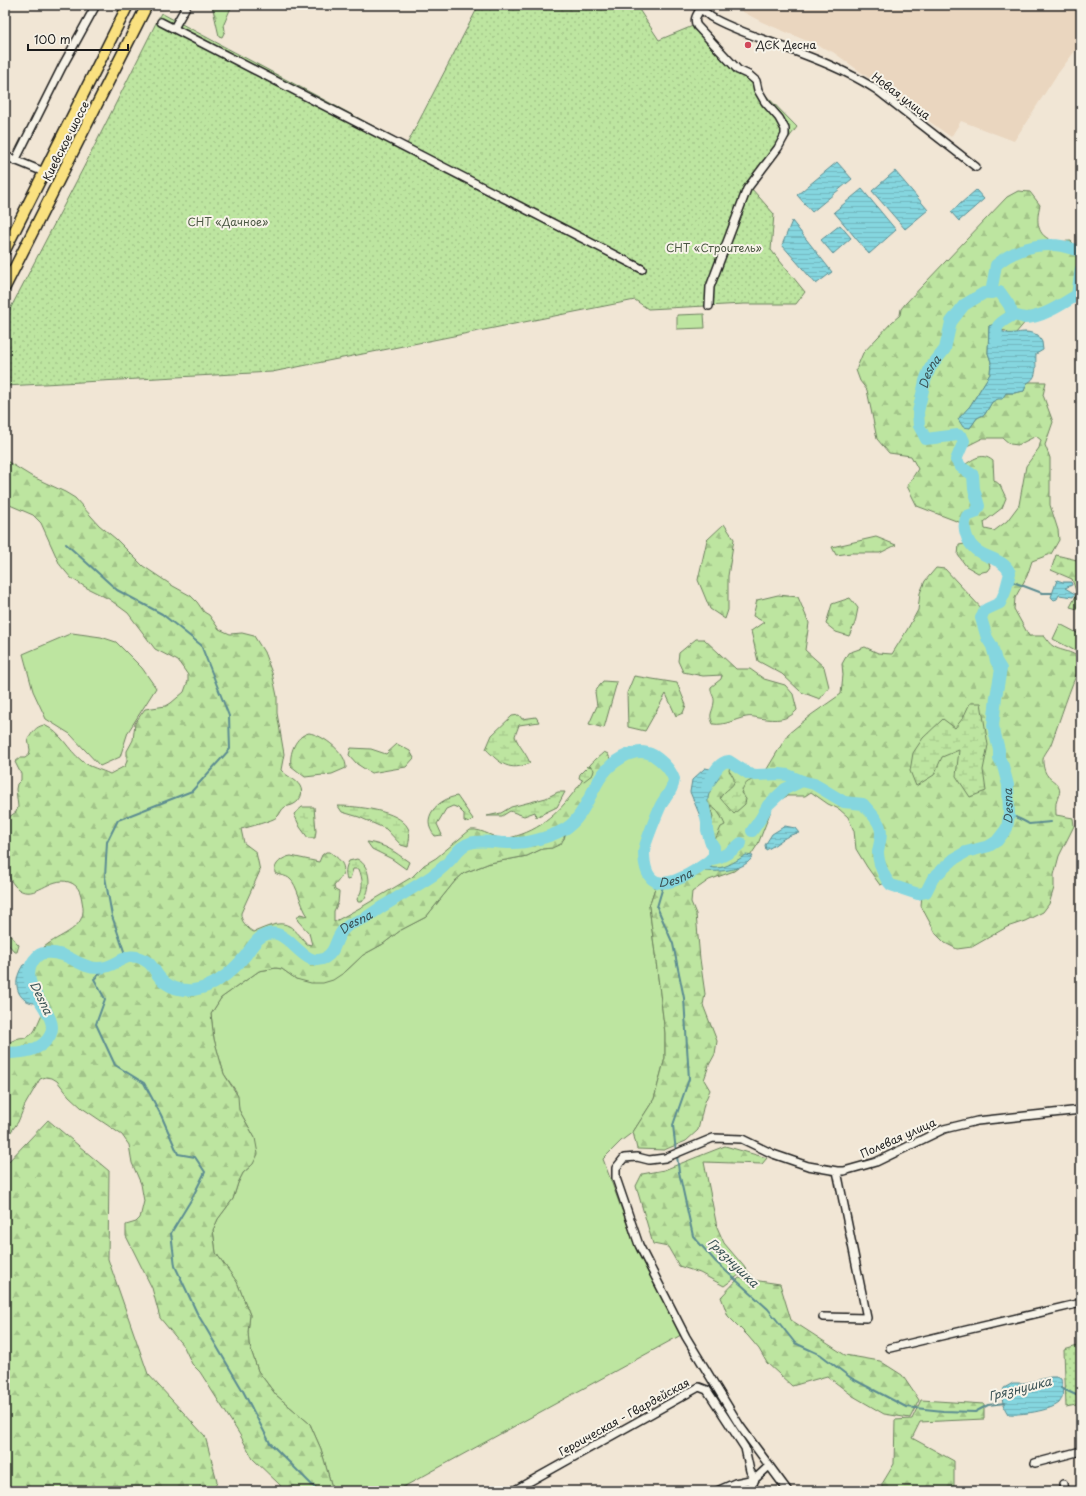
<svg xmlns="http://www.w3.org/2000/svg" width="1086" height="1496" font-family="'Playpen Sans',sans-serif">
<style>
.built{fill:#ead6bf}
.grass{fill:#bde5a0;stroke:#6c805e}
.forest{fill:url(#forest-firs);stroke:#6c805e;fill-rule:evenodd}
.wetland{fill:url(#wetland-marsh);stroke:#6c805e}
.park{fill:url(#park-dots);stroke:#6c805e}
.water{fill:url(#water-rules);stroke:#5b8c91}
.lines{fill:none;stroke-linecap:round;stroke-linejoin:round}
.stream{stroke:#5b8c91;stroke-width:2}
.river{stroke:#85d6df;stroke-width:12}
.minor-casing{stroke:#1c1c1c;stroke-width:10}
.highway-casing{stroke:#1c1c1c;stroke-width:13}
.minor{stroke:#f7f3e8;stroke-width:7}
.highway{stroke:#fae180;stroke-width:10}
.poi-dot{fill:#d1495b;stroke:#f7f3e8;stroke-width:1.5}
.labels{text-anchor:middle;stroke-width:4;stroke-linejoin:round;paint-order:stroke}
.poi-label{font-size:11px;fill:#1c1c1c;stroke:#f7f3e8;text-anchor:start}
.street-label{font-size:11px;fill:#1c1c1c;stroke:#f7f3e8}
.park-label{font-size:11px;fill:#4c5844;stroke:#f7f3e8}
.water-label{font-size:12px;font-style:italic;fill:#3c5456;stroke:#f7f3e8}
</style>
<defs>
<pattern id="forest-firs" width="22" height="20" patternUnits="userSpaceOnUse"><rect width="22" height="20" fill="#bde5a0"/><path d="M5 1l3.5 6h-7zM16 11l3.5 6h-7z" fill="#a2c489"/></pattern>
<pattern id="wetland-marsh" width="20" height="14" patternUnits="userSpaceOnUse"><rect width="20" height="14" fill="#bde5a0"/><path d="M1 5h8M5 5V1M11 12h8M15 12V8" fill="none" stroke="#a2c489"/></pattern>
<pattern id="park-dots" width="8" height="8" patternUnits="userSpaceOnUse"><rect width="8" height="8" fill="#bde5a0"/><path d="M2 2h.1M6 6h.1" fill="none" stroke="#a2c489" stroke-width="1.8" stroke-linecap="round"/></pattern>
<pattern id="water-rules" width="6" height="5" patternUnits="userSpaceOnUse"><rect width="6" height="5" fill="#85d6df"/><path d="M0 2.5h6" fill="none" stroke="#72b7bf"/></pattern>
</defs>
<rect width="100%" height="100%" fill="#f1e6d5"/>
<filter id="ink" filterUnits="userSpaceOnUse"><feTurbulence type="fractalNoise" baseFrequency=".025" numOctaves="2"/><feDisplacementMap in="SourceGraphic" scale="8" xChannelSelector="R" yChannelSelector="G"/><feConvolveMatrix kernelMatrix="1 2 1 2 8 2 1 2 1" color-interpolation-filters="sRGB"/></filter>
<g filter="url(#ink)">
<!-- built -->
<path class="built" d="M730 5H1081V43L1056 76 1014 141 961 121 951 137 833 52 762 22Z"/>
<!-- grass -->
<path class="grass" d="M704 314 705 328 677 329V315Z
M1060 624 1081 635V654L1053 639Z
M72 633 101 637 116 642 142 668 156 688 128 732 120 757 100 766 70 734 46 719 33 691 23 654Z
M642 752C656 755 679 769 673 787 670 794 663 801 660 808 654 820 650 833 645 845 643 858 644 876 657 882L649 906 665 1033V1058L654 1099 633 1132 621 1141 603 1159 637 1251 681 1335 396 1491H333L321 1449 310 1424 276 1395 258 1371 249 1344 248 1332 250 1315 237 1282 216 1253 213 1230 218 1219 233 1199 238 1183 243 1173 253 1164 255 1138 239 1110 236 1091 224 1074 214 1039 211 1014 221 998 259 971 276 968 282 969 296 979 345 972 363 955 383 944 401 930 426 917 455 881 464 873 490 863 527 856 542 849 552 848 564 839 567 827 577 817 584 807 604 773 616 762 626 755Z"/>
<!-- forest -->
<path class="forest" d="M212 5H232L224 24 225 31 222 37 219 36Z
M1018 191 1030 192 1040 205C1036 220 1036 237 1055 241 1060 242 1066 241 1071 241 1084 254 1079 279 1077 295 1061 305 1045 314 1026 318L1027 320 1015 334H1009L1006 331 1000 330 997 325 989 326 988 353 991 362 990 374 970 406 959 419 970 428 977 418 985 414 992 402 1006 393H1014L1024 391 1027 383 1029 382H1046L1043 395 1053 422 1045 445 1050 458V505L1058 530 1059 540 1051 554 1032 561 1027 576 1015 598 1014 609 1029 636H1044C1047 639 1049 644 1053 646 1061 652 1080 651 1081 664 1069 690 1061 717 1051 744 1048 751 1042 755 1043 763 1045 781 1055 778 1059 788 1061 792 1058 796 1057 800 1055 804 1056 810 1056 815L1073 818 1074 826 1059 856 1054 875V888L1049 904 1043 912 1025 921 1007 927 972 947 957 949 945 943 936 934 921 906 922 894 915 893 891 885 888 882 880 885 867 867 856 849 854 831 848 817 839 809 828 804 811 792 805 796H787L774 803 758 844 747 861 734 871 709 880 692 892 691 902 696 914 700 959 705 994 703 1005 717 1041 715 1054 709 1065 704 1080 710 1090 704 1104 698 1130 686 1141 664 1150 637 1149 633 1132 654 1099 665 1058V1033L649 906 657 882C675 885 702 870 714 856V847L710 841 707 830V823L702 798 714 771 721 763 729 761 749 774H764L788 734 811 715 841 694 843 675 842 664 848 653 865 647 878 653 892 654 907 630 918 610 920 593 925 581 936 568 945 569 984 611C988 608 997 607 1000 603 1004 598 1010 580 1010 573 1009 570 1005 565 1002 563 998 560 992 560 989 556 972 554 966 538 964 524L917 506 907 486 918 469 911 456 889 453 877 439 867 390 860 381 856 370 863 353 892 322 900 315 901 309 905 304 1007 197ZM1036 436 1041 440 1039 448 1026 466 1019 505 1007 521 994 531 985 529 984 522 1002 508 1006 498 1000 485 994 480 993 461C981 451 973 460 961 467L956 460 961 449 983 438H1003L1010 444 1018 445Z
M5 460 31 476 65 492 75 498 99 525 116 539 143 566 173 586 191 596 197 602 204 612 209 615 219 629 230 634 242 633 254 636 264 652 272 673 277 696V713L284 754 281 770C287 777 296 779 300 786 304 793 300 801 294 804 291 806 287 806 285 807 281 809 280 815 277 817 272 821 249 827 241 829L244 843 256 852 260 871 241 913C240 920 248 930 254 932 283 920 287 919 307 944L312 945 309 933 298 921 297 918 300 914 308 916C301 907 297 884 290 879 286 875 280 876 275 873 273 864 283 857 291 856L319 862 322 855 326 852H330C348 865 347 871 334 886L335 890 339 892 338 903 334 911V922L365 905 412 877 424 865 436 858 470 830C484 828 494 841 509 838 543 830 560 811 580 784 584 778 586 771 590 765 594 760 600 756 604 752L608 754 611 761C598 775 584 788 584 807 568 818 569 829 561 844L552 848 542 849 527 856 490 863 464 873 455 881 426 917 401 930 383 944 363 955 345 972 333 980 323 983H311L296 979 282 969 276 968 259 971 221 998 211 1014 214 1039 224 1074 238 1096 239 1110 255 1138 258 1154 253 1164 243 1173 238 1183 233 1199 218 1219 213 1230 216 1253 237 1282 250 1315 248 1332 249 1344 258 1371 276 1395 310 1424 321 1449 333 1491H284L280 1485 253 1459 240 1435 200 1372 192 1364 184 1347 160 1318 152 1288 126 1236V1225L136 1222 140 1218 144 1201 141 1184 132 1163 129 1145 122 1135 82 1108 69 1096 57 1081 52 1078 46 1077 40 1079 25 1105 18 1122 5 1140V1043C14 1042 17 1036 26 1038L32 1034 35 1030 42 1014 48 1012C37 997 15 964 44 953V947L48 944C62 934 85 928 83 907 81 896 81 886 69 882 49 876 35 901 18 889 0 874 5 841 5 820L16 812 18 807 16 789 17 784 21 780V774L15 762 20 758H25L29 755 30 750 28 739C33 732 35 727 44 725 62 733 67 749 82 761 89 767 102 770 110 774L125 766 127 761V751L133 740 135 723 142 713 145 709 166 706 171 703 184 692 188 681V675L178 661 155 649 128 613 109 599 87 588 71 578 60 565 41 523 33 515 5 503Z
M724 524 734 539 728 576V610L725 619 710 609 698 580 707 540Z
M876 537 896 545 880 553H851L836 555 832 547Z
M965 544 977 556 988 559 990 567 987 571 978 573 966 566 958 555 959 545Z
M1056 555 1081 561V610L1070 607 1077 594 1072 579 1051 570Z
M778 595 798 597 809 623 805 650 824 667 829 687 820 699 801 692 782 674 758 661 751 631 764 622 753 616 757 600Z
M850 598 858 608 855 623 849 636 836 632 826 624 832 604Z
M696 639H704L736 669H750L764 679 785 685 793 694 797 710C787 722 772 720 759 718 755 717 750 716 746 717 735 719 725 726 713 724 708 713 713 713 714 702 715 697 710 693 711 687L721 679 722 675 703 676 683 672 678 661 679 653Z
M634 676 677 683 686 705 683 713 676 716 666 694 645 731 628 727 627 693Z
M603 681 617 682 604 728 589 724 597 706 595 692Z
M309 733C323 735 347 753 346 768L332 774 305 777 291 766C289 754 295 736 309 733Z
M397 744 410 751 414 758 406 767 371 773 357 764 349 755 351 748 371 749 386 754Z
M48 1120 109 1171 108 1259 148 1374 205 1436 217 1481 214 1491H8V1487L5 1483V1165Z
M725 1146 767 1158 762 1164 704 1162 717 1227 724 1243 752 1276 739 1275 724 1286 700 1273 679 1266 668 1247 653 1244 636 1186 642 1174 664 1170Z
M739 1278 780 1284 791 1320 845 1355 880 1361 902 1375 919 1400 910 1418 884 1414 853 1396 827 1376 792 1386 767 1363 759 1349 748 1336 728 1316 721 1297Z
M921 1400 984 1404V1419L920 1422 912 1438 954 1461V1491H882V1484L894 1464 895 1420 912 1419Z"/>
<!-- wetland -->
<path class="wetland" d="M970 703H981L988 745 983 770 986 791 970 797 956 776 959 750 942 757 934 775 916 786 910 771 913 753 923 738 943 719 955 728 963 718Z
M519 715 522 719 536 717 539 722 519 725 515 736C519 747 525 751 530 763 510 772 500 764 486 749L492 735 512 716Z
M730 765 734 767 742 775 762 777C750 781 745 780 741 793L746 799 745 804 734 814 720 798C727 786 742 786 729 771Z
M588 766 592 767 594 770 593 774 584 781 579 778 580 774Z
M558 792H565L557 807 536 817 535 812 524 816 510 811 502 816H487L501 813 511 807 546 798Z
M457 796 473 819 469 823 464 821V814L458 808 453 806 446 809 437 824 442 835 435 836C419 818 438 799 457 796Z
M338 806C356 806 399 810 408 828 411 834 409 841 408 847L401 845 386 829 359 817 342 812Z
M710 806C718 809 722 818 725 825L721 827 715 840 710 829 713 817Z
M302 807H314L316 831 315 838H308L300 827 294 814Z
M367 842C387 845 393 851 409 862L406 869 392 859 372 849Z
M357 859C372 866 372 891 362 902H358L357 899C364 890 363 879 359 869H353L350 879 347 880C345 873 345 868 349 861Z
M5 930 19 945 17 952H15L5 941Z"/>
<!-- park -->
<path class="park" d="M479 5H636L659 40 700 23 730 59 797 127 751 188 774 214 771 250 805 292 796 304H744L648 309 635 300 272 372 5 386V319L90 155 161 13 407 144Z
M1081 1345V1404L1066 1407 1064 1350Z"/>
<!-- water -->
<path class="water" d="M837 162 852 179 812 212 797 195Z
M895 171 928 210 905 229 872 191Z
M862 189 896 230 869 254 834 212Z
M976 190 984 199 959 221 951 212Z
M792 221 832 272 816 284 782 245Z
M840 225 851 238 833 254 821 240Z
M994 324 997 325C1005 338 1014 332 1026 332 1030 332 1034 334 1038 335L1042 342 1043 350 1036 354C1035 365 1039 378 1027 383L1024 391 1014 393H1006L1002 399H998L992 402 985 414 977 418 970 428 963 427 958 419 970 406 990 374 991 362 988 353 989 326Z
M1057 580 1063 582H1071L1072 585 1065 588 1075 594 1073 597 1059 595 1057 599 1054 600 1051 597Z
M705 768 716 770 715 771 718 773 719 778C706 795 706 798 711 819L707 823 700 816 690 792 692 780Z
M785 826 795 828 799 833C786 834 777 845 766 850L765 845 772 834Z
M746 855 753 856C745 871 720 872 705 871L703 869C709 866 710 868 716 868 727 868 737 860 746 855Z
M32 963C27 978 33 989 41 1002 30 1006 18 998 17 986 16 979 19 971 23 965Z
M1051 1377H1057L1061 1379C1062 1386 1065 1396 1059 1403 1050 1411 1020 1415 1008 1414 1002 1405 1001 1399 1004 1388L1013 1383H1025Z"/>
<g class="lines">
<!-- stream -->
<path class="stream" d="M66 544 117 590 162 614 201 645 229 716 230 749 192 791 118 820 107 842 105 877 112 916 126 957
M1008 580 1042 593H1052
M1008 813C1015 818 1022 819 1029 824L1051 822
M664 883 657 907 673 944 684 998 689 1079 673 1125 676 1152
M109 966 94 979 105 999 96 1024 115 1065 144 1083 161 1115 178 1154 195 1157 205 1172 191 1200 171 1233 175 1266 197 1313 243 1391 270 1443 318 1491
M677 1156 679 1172 693 1236 716 1262 768 1309 795 1343 821 1355 851 1378 906 1407 943 1411 975 1412 988 1405 1005 1403
M1061 1388 1076 1395 1081 1393"/>
<!-- river -->
<g class="river">
<path d="M991 293 996 265C1011 252 1032 244 1053 245 1062 245 1072 249 1081 251"/>
<path d="M997 341C994 324 1000 323 1013 315"/>
<path id="s1" d="M707 786C712 777 717 762 729 761L749 774 756 775 780 774 788 775 802 781 814 784 844 802 863 804C869 811 877 818 880 827 883 835 879 844 878 852 878 862 884 878 891 885L918 894 926 892 933 878 954 859 966 852 989 846 997 841 1007 828 1009 815 1008 785 1003 766 999 758V750L993 726 996 697 1001 669 996 661 992 646 987 638 981 618 984 611 987 609 1000 603 1005 592 1010 573C1001 553 973 561 966 534 964 528 964 522 967 516L975 513 979 506 974 489 973 475 961 467 956 460 964 441 962 437 958 435 926 439 919 426 918 412 925 381 930 368 945 349 951 322 964 305 984 293 1000 292 1009 305 1013 315C1017 316 1022 317 1025 318 1042 318 1064 303 1077 295L1081 269"/>
<path d="M752 831 761 818 768 805 785 789 802 781"/>
<path d="M711 859C723 858 732 851 741 843"/>
<path id="s2" d="M5 1053C19 1053 34 1052 44 1043 73 1018 12 990 34 960 37 956 41 953 45 953 69 951 78 968 98 968 120 968 125 946 149 963 152 966 155 970 157 974 166 987 178 991 193 990 215 987 233 971 246 955 250 949 255 941 261 937 287 919 301 971 325 958 338 950 334 938 345 928 350 923 359 921 365 918 372 914 378 909 385 905 401 895 417 886 432 876 439 871 447 864 453 857 458 851 462 845 470 843 481 839 495 843 507 843 526 844 548 838 565 829 582 819 589 796 599 780 609 763 633 745 653 755 662 761 670 768 674 779 673 790 666 796 661 805 658 811 644 846 644 851 644 887 662 889 689 874 698 869 707 864 714 856V847L710 841 707 830V823L704 807"/>
</g>
<!-- minor casing -->
<g class="minor-casing">
<path id="minor" d="M696 5C701 9 706 13 711 17 728 27 754 36 773 43 808 56 845 69 877 90L976 167
M701 8C697 15 693 19 697 26L738 70 749 75 756 81 758 90 765 102 779 118 785 129V135L778 148 747 189 710 287 709 306
M161 22 642 269
M174 28 187 5
M5 156 44 172
M15 161 62 67 96 5
M823 1317 867 1318 837 1171
M890 1348 1081 1303
M1035 1463 1081 1451
M1063 1484 1064 1491
M513 1491 699 1387 707 1390 745 1448 750 1471 755 1479 750 1491
M717 1491 735 1483 755 1479 769 1466
M788 1491 740 1426 686 1337 639 1245 616 1178V1168L624 1158 637 1157 649 1160 665 1158 713 1138 742 1139 773 1154 808 1166 837 1171H844L876 1162 944 1129 977 1121 1081 1110"/>
</g>
<!-- highway casing -->
<g class="highway-casing">
<path id="highway" d="M5 250 128 5
M5 287 147 5"/>
</g>
<!-- minor -->
<use href="#minor" class="minor"/>
<!-- highway -->
<use href="#highway" class="highway"/>
</g>
</g>
<!-- markers -->
<circle class="poi-dot" cx="748" cy="45" r="4"/>
<g class="labels">
<!-- poi labels -->
<g class="poi-label">
<text x="756" y="49">ДСК Десна</text>
</g>
<!-- street labels -->
<g class="street-label">
<text transform="translate(901 96) rotate(37)" y="4">Новая улица</text>
<text transform="translate(66 141) rotate(-63)" y="4">Киевское шоссе</text>
<text transform="translate(898 1138) rotate(-24)" y="4">Полевая улица</text>
<text transform="translate(624 1417) rotate(-29)" y="4">Героическая - Гвардейская</text>
</g>
<!-- park labels -->
<g class="park-label">
<text x="228" y="226">СНТ «Дачное»</text>
<text x="714" y="252">СНТ «Строитель»</text>
</g>
<!-- water labels -->
<g class="water-label">
<text dy="4" stroke="none"><textPath href="#s1" startOffset="972">Desna</textPath></text>
<text dy="4" stroke="none"><textPath href="#s1" startOffset="436">Desna</textPath></text>
<text dy="4" stroke="none"><textPath href="#s2" startOffset="1052">Desna</textPath></text>
<text dy="4" stroke="none"><textPath href="#s2" startOffset="523">Desna</textPath></text>
<text transform="translate(41 998) rotate(64)" y="4">Desna</text>
<text transform="translate(733 1263) rotate(44)" y="4">Грязнушка</text>
<text transform="translate(1020 1389) rotate(-14)" y="4">Грязнушка</text>
</g>
</g>
<!-- margin -->
<rect width="1086" height="1496" fill="none" stroke="#f7f3e8" stroke-width="20"/>
<rect x="10" y="10" width="1066" height="1476" fill="none" stroke="#1c1c1c" stroke-width="1.5" filter="url(#ink)"/>
<!-- scale -->
<path d="M28 44v6h100v-6" fill="none" stroke="#1c1c1c" stroke-width="2"/>
<text x="34" y="44" font-size="12" fill="#1c1c1c" stroke="#f7f3e8" stroke-width="3" paint-order="stroke">100 m</text>
</svg>
